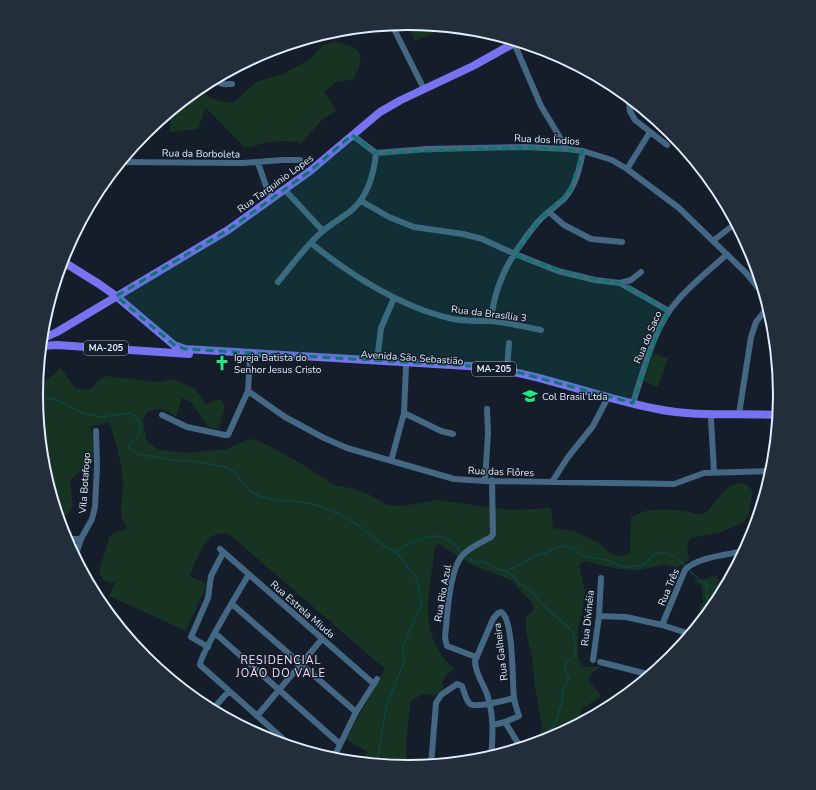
<svg xmlns="http://www.w3.org/2000/svg" width="816" height="790" font-family="'Nunito Sans',sans-serif">
<style>
.green{fill:#173322}
.lines{fill:none;stroke-linecap:round;stroke-linejoin:round}
.stream{stroke:#114345;stroke-width:1.5}
.minor{stroke:#446783;stroke-width:6}
.major{stroke:#7672f0;stroke-width:8}
.marked{fill:#0f766e;fill-opacity:0.2;stroke:#0f766e;stroke-width:3;stroke-dasharray:8 5;stroke-linejoin:round}
.labels{text-anchor:middle;stroke-width:3;stroke-linejoin:round;paint-order:stroke}
.shield{fill:#141d29;stroke:#a3afbd;stroke-width:1}
.shield-label{font-size:9px;font-weight:bold;fill:#e0edfc}
.street-label{font-size:10px;fill:#e0edfc;stroke:#141d29}
.poi-label{font-size:10px;fill:#e0edfc;stroke:#141d29;text-anchor:start}
.neighbourhood-label{font-size:11px;letter-spacing:1px;fill:#f6e1fc;stroke:#141d29}
.rim{fill:none;stroke:#e0edfc;stroke-width:2}
</style>
<rect width="100%" height="100%" fill="#141d29"/>
<!-- green -->
<path class="green" d="M407 23H408L449 27 415 41Z
M335 41C340 43 353 46 356 49 365 57 358 70 354 79L336 82 324 92 336 110 320 122 301 144C282 137 264 144 245 148L206 108 198 129 170 132V113H168L200 87C206 99 220 102 233 103L256 82 283 74 309 60 323 45Z
M653 353 668 358 658 387 643 381Z
M61 368 75 388 88 390 92 388 98 380 106 376 159 382 172 379 193 388 201 396 206 404 216 400H221L225 406 219 429 208 427 191 402 182 398 176 417C164 409 161 406 147 412L143 421 146 439 157 449 184 453 227 449 246 440 256 439 295 460 335 485 351 488 370 495 387 505 402 506 437 500 510 510 551 508 553 528 574 531 598 542 611 554 623 556 630 553 631 517C636 515 641 512 646 511 658 509 671 509 683 511 688 511 696 515 702 514 713 512 718 490 735 484 744 481 748 485 753 492L748 516 744 522 719 533 691 538 687 543 689 560 677 568 664 565 639 570 617 569 585 561 579 565 585 592 582 613 578 628V658L582 665 586 667 601 666 591 674 589 681 601 696 582 709 577 725 550 739 541 741 540 733 542 727 535 687 532 657 526 632V617L534 610 531 601 525 596 513 581 472 565 439 544 435 546C430 594 415 631 454 669L445 676 442 684 444 689 436 695 423 694 411 701 407 732 406 767 361 762 367 752 346 739 385 669 229 534C223 533 216 533 211 537 201 545 195 564 190 576L207 584 186 631 109 596 115 582 110 583 103 580 99 573C101 560 107 550 109 537L116 532 125 530 127 526C116 515 123 501 123 488 123 466 116 442 109 422L90 427 93 439V461L70 480 73 506 70 512 59 519 43 467 36 395 37 387H39Z
M713 575 717 576 720 582 727 583 717 602 715 603 702 621 699 607 703 602 702 586 694 581 709 578Z"/>
<g class="lines">
<!-- stream -->
<path class="stream" d="M36 395 57 400 83 413 102 417 128 413 134 415 139 422 141 430 138 437 129 445 130 449 137 454 160 458 182 461H194L225 467 236 473 241 482 249 490 259 496 278 501H296L316 505 341 515 357 524 384 546 395 551C413 543 431 529 450 541 454 544 458 549 461 553
M464 555 471 560 478 563 483 561 487 563 497 569 506 571 513 576 518 582 531 591 537 599 553 614 568 627 574 634 575 652 573 658 565 664 564 667 569 679 563 691 562 702 555 724 545 734 546 740
M506 571 516 567 533 557 548 552 555 548 563 546 574 549 584 556 606 560 624 567 644 565C657 547 670 550 684 565
M690 571C699 581 711 588 724 589
M706 584 708 613
M377 764 386 707 404 662 403 645 418 613 422 603 416 577 395 551"/>
<!-- minor -->
<path class="minor" d="M392 25 424 89
M514 43 541 106 567 149
M217 77C219 86 224 84 232 84
M628 96 630 111 635 120 667 145
M352 135 376 153 427 149 525 147 567 149 583 151 612 160 627 169 679 208 746 273 765 296
M120 162 243 163 282 160H300
M258 163 271 200
M627 169 650 132
M285 190 323 231
M361 201 389 217 414 227 463 234 482 239 515 254 558 271 595 280 620 283 669 311
M549 212 564 225 591 239 622 242
M714 240 736 223
M311 243C343 269 376 291 415 307 427 312 440 316 453 319 465 321 477 321 489 321 507 322 524 327 541 330
M278 282C292 265 306 245 323 231 332 223 344 217 353 209 368 195 374 174 376 153
M620 283 631 280 641 272
M490 321C493 307 495 293 501 280 508 261 524 239 537 223 544 214 555 207 564 199 576 186 580 167 583 151
M377 361 381 328 394 298
M507 370 509 343
M248 391 285 417 324 438 347 448 454 479 485 481 674 484 704 473 772 471
M633 403C644 370 654 326 678 300 693 283 711 269 727 254
M404 413 441 431 453 434
M739 414 751 337 756 322 768 307
M162 415 187 427 225 435H228L248 391 250 357
M711 419 714 472
M391 461 404 413 406 366
M485 481 488 433 487 409
M552 482 568 457 593 426 606 401
M65 539H81
M220 549 374 684
M75 557 81 539 92 519 95 507 97 466 96 431
M249 574C241 588 200 654 200 665L291 746
M98 600C110 606 115 615 120 628
M232 604 356 712
M599 616 626 617 662 625 690 634
M662 625 685 570C697 557 727 555 744 551
M215 633 340 744
M208 647 191 637 208 598 211 576 223 553
M476 657 447 646 445 638C447 618 449 571 462 556 469 547 481 543 491 537L493 534 492 480
M593 660 599 616 601 578
M600 662 651 675
M212 710 229 691
M257 716 322 639
M505 722 521 748
M491 757C493 736 494 715 487 694 483 683 475 673 475 661L493 619 498 613 501 612C514 619 512 682 514 698 515 704 517 710 519 716L505 722 493 725
M333 759 356 712 377 679
M431 765 436 703 441 695 457 684 462 686C464 691 466 701 470 704 476 708 507 700 514 698"/>
<!-- major -->
<path class="major" d="M62 261 99 284 116 296 174 345 185 349 485 367C544 375 599 398 657 409 697 417 737 413 778 415
M42 339 57 332 228 230 310 171 380 112 401 100 473 66 518 41
M41 346 57 345 189 354"/>
</g>
<!-- marked area -->
<path class="marked" d="M352 135 376 153 525 147 583 151 569 193 541 218 515 255 582 277 620 283 669 311 653 345 633 403 516 372 485 367 185 349 174 345 116 296 228 230 310 171Z"/>
<!-- icons -->
<defs>
<g id="church-bare" transform="scale(1.2)"><path d="M-1.2-6h2.4v3.5h3.3v2.4h-3.3V6h-2.4V-.1h-3.3v-2.4h3.3Z" fill="#1fe885" stroke="#141d29" stroke-width="2.5" paint-order="stroke"/></g>
<g id="school-bare" transform="scale(1.2)"><path d="M0-5L7-2L0 1L-7-2ZM-4 1L0 2.5L4 1V4Q0 6-4 4Z" fill="#1fe885" stroke="#141d29" stroke-width="2.5" paint-order="stroke"/></g>
</defs>
<g fill-rule="evenodd">
<use href="#church-bare" x="222" y="363"/>
<use href="#school-bare" x="530" y="396"/>
</g>
<g class="labels">
<!-- shield labels -->
<g class="shield">
<rect x="84" y="341" width="44" height="14" rx="3"/>
<rect x="472" y="362" width="44" height="14" rx="3"/>
</g>
<g class="shield-label">
<text x="106" y="351">MA-205</text>
<text x="494" y="372">MA-205</text>
</g>
<!-- street labels -->
<g class="street-label">
<text transform="translate(547 139) rotate(3)" y="4">Rua dos Índios</text>
<text transform="translate(201 153) rotate(1)" y="4">Rua da Borboleta</text>
<text transform="translate(275 183) rotate(-36)" y="4">Rua Tarquinio Lopes</text>
<text transform="translate(489 313) rotate(7)" y="4">Rua da Brasília 3</text>
<text transform="translate(647 337) rotate(-67)" y="4">Rua do Saco</text>
<text transform="translate(412 357) rotate(4)" y="4">Avenida São Sebastião</text>
<text transform="translate(501 471) rotate(2)" y="4">Rua das Flôres</text>
<text transform="translate(84 483) rotate(-86)" y="4">Vila Botafogo</text>
<text transform="translate(668 587) rotate(-67)" y="4">Rua Três</text>
<text transform="translate(442 593) rotate(-80)" y="4">Rua Rio Azul</text>
<text transform="translate(303 609) rotate(41)" y="4">Rua Estrela Miuda</text>
<text transform="translate(587 618) rotate(-84)" y="4">Rua Divinéia</text>
<text transform="translate(500 652) rotate(-97)" y="4">Rua Galheira</text>
</g>
<!-- poi labels -->
<g class="poi-label">
<text x="234" y="361">Igreja Batista do<tspan x="234" dy="12">Senhor Jesus Cristo</tspan></text>
<text x="542" y="400">Col Brasil Ltda</text>
</g>
<!-- neighbourhood labels -->
<g class="neighbourhood-label">
<text x="281" y="664">RESIDENCIAL<tspan x="281" dy="13">JOÃO DO VALE</tspan></text>
</g>
</g>
<!-- crop -->
<path d="M0 0H816V790H0ZM43 395a365 365 0 1 1 730 0a365 365 0 1 1-730 0Z" fill="#242e3a" fill-rule="evenodd"/>
<path class="rim" d="M43 395a365 365 0 1 1 730 0a365 365 0 1 1-730 0Z"/>
</svg>
